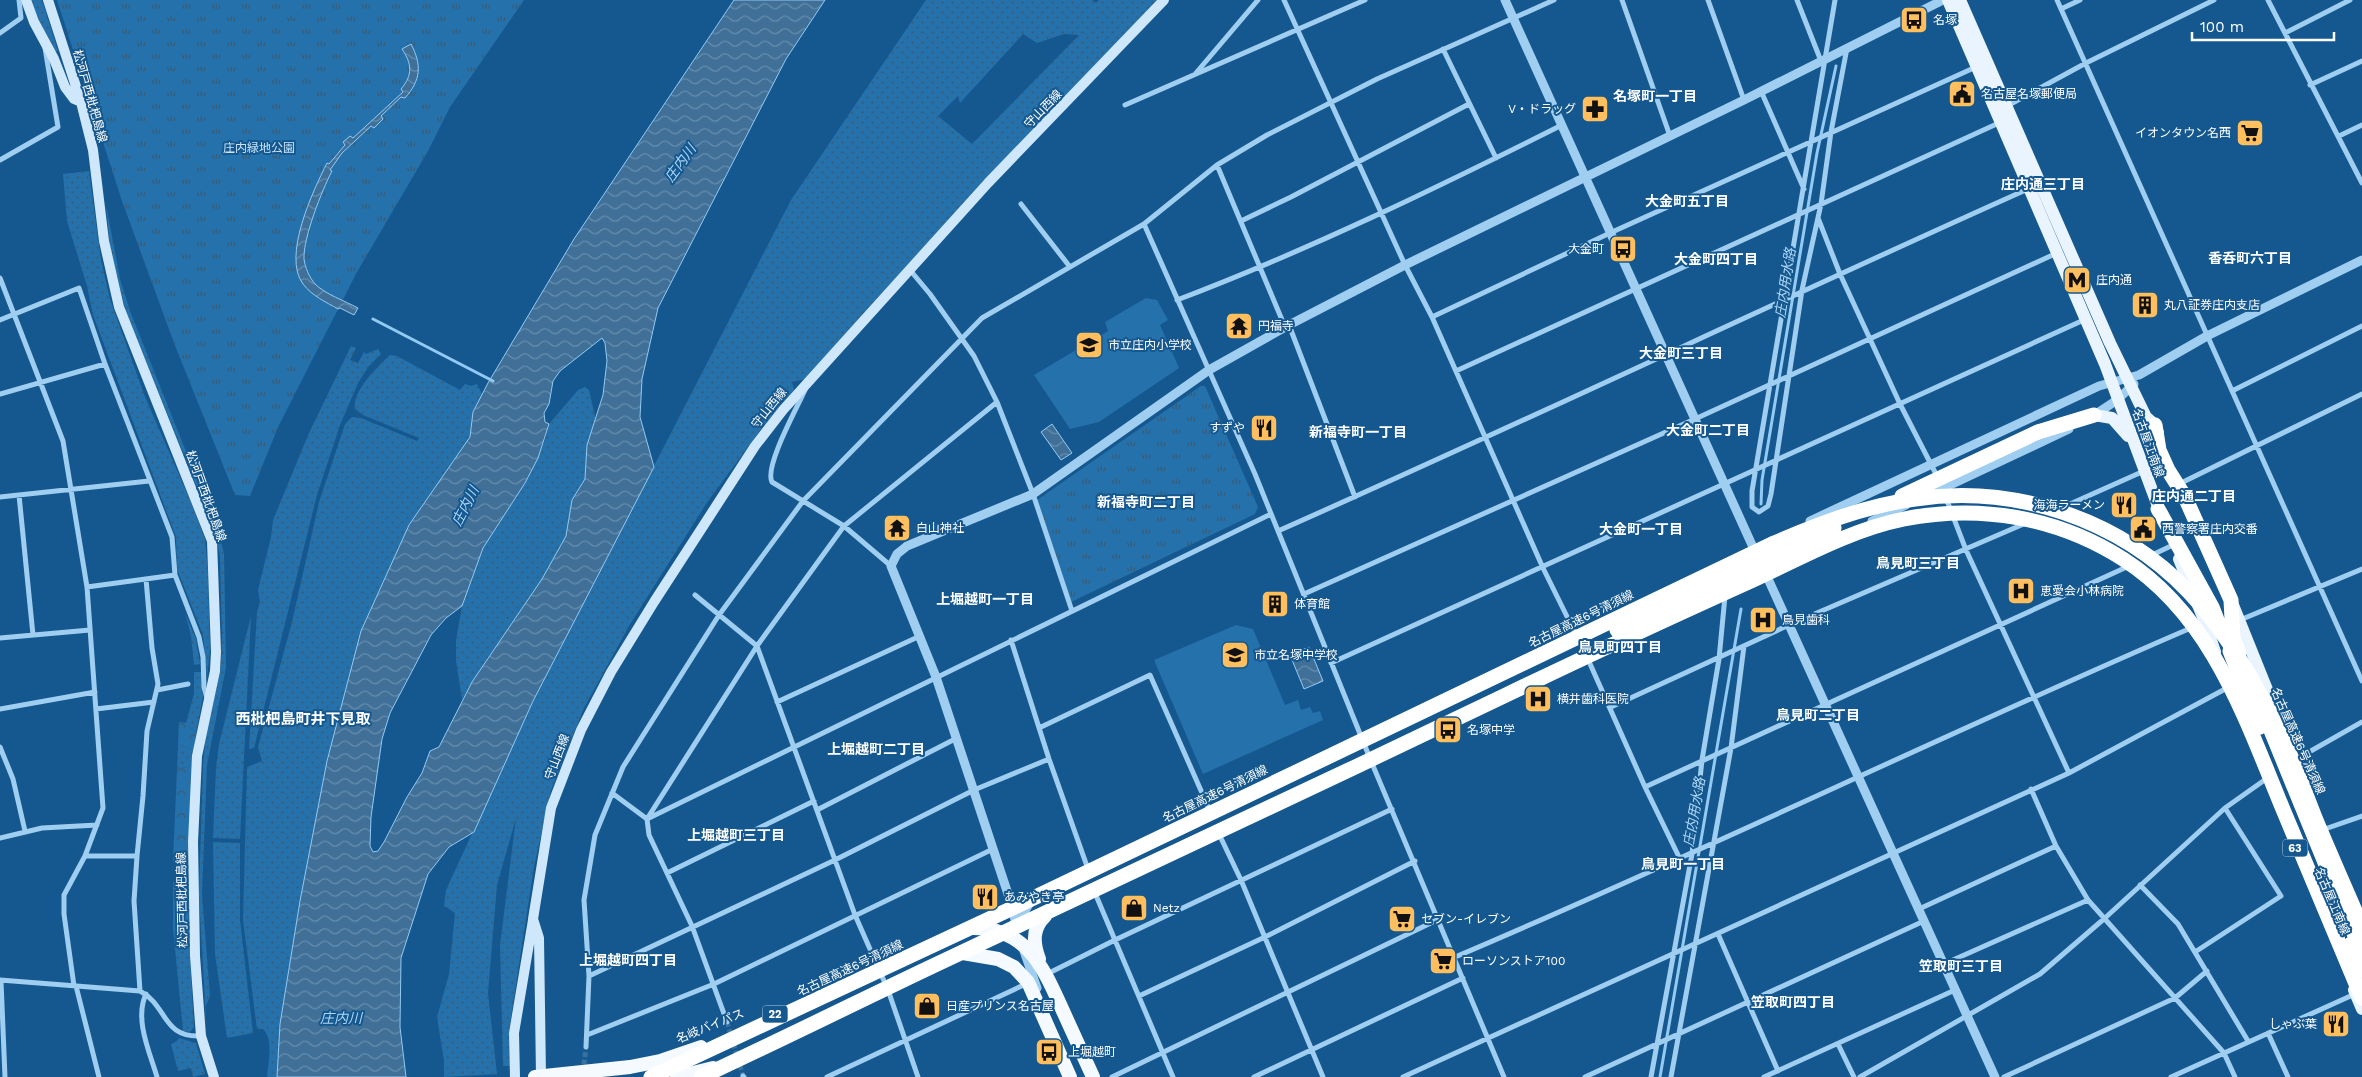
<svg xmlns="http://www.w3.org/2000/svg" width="2362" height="1077" font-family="'Work Sans','Noto Sans JP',sans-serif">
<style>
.grass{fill:url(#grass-dots);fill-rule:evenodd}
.forest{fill:url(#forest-crowns)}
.park{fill:url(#park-tufts)}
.pitch{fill:#2471ac}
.water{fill:url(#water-waves);stroke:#92caf3;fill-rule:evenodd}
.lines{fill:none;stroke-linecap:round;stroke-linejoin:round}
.stream{stroke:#92caf3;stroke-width:3}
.minor-tunnel{stroke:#3871a0;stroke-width:5;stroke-dasharray:5 2.5;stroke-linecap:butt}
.minor{stroke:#a0cef0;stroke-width:5}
.tertiary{stroke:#a0cef0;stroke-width:9}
.secondary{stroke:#cee7fb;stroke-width:10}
.primary{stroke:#e9f4ff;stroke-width:12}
.trunk{stroke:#f4faff;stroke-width:14}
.motorway{stroke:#fff;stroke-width:15}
.motorway-bridge{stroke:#fff;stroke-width:15}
.labels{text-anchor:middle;stroke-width:4;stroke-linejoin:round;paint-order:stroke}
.shield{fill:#15588f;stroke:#b9cddd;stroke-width:1}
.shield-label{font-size:11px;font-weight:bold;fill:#fff}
.poi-label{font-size:12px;fill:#fff;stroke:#15588f;text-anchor:start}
.street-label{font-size:12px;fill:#fff;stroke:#15588f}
.park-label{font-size:12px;fill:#c7e5fc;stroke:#15588f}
.neighbourhood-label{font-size:14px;font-weight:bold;fill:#fff;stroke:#15588f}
.water-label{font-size:14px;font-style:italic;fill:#acd7f8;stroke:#15588f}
.quarter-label{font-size:15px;font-weight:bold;fill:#fff;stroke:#15588f}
</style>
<defs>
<pattern id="grass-dots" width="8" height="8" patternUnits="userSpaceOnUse" patternTransform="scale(1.25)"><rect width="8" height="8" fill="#2471ac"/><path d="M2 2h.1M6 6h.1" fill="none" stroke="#3c5b72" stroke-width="1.8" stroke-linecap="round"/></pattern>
<pattern id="forest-crowns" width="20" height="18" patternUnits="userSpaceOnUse" patternTransform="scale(1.25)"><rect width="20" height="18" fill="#2471ac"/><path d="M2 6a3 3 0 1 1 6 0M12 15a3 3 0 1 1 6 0" fill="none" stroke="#3c5b72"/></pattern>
<pattern id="park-tufts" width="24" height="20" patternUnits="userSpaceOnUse" patternTransform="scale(1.25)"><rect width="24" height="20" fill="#2471ac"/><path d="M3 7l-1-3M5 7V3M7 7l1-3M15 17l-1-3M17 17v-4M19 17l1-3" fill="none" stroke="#3c5b72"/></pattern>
<pattern id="water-waves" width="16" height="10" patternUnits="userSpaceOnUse" patternTransform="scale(1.25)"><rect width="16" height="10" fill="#407098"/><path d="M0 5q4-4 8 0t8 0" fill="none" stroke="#668dad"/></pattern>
</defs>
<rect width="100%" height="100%" fill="#15588f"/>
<!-- grass -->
<path class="grass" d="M31 0H42L58 51 54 52 38 20Z
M926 0H1092L1096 3 1099 0H1164L811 378 792 382 794 390 764 425 706 504 629 626 584 708 551 790 534 867 509 1030 510 1066H503L500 945 516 818 497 885 488 993 497 1074 444 1077V1061L437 1017 449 974 455 913 444 906 446 890 533 701 791 200ZM1023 34 1037 43 1064 34 1079 35 972 144 938 116 958 96 960 103Z
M89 171 101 260 110 299 145 397 191 502 205 539 208 574 210 650 207 678 203 635 177 569 176 537 93 315 87 286 67 221 63 174Z
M106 204 120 279 130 311 219 534 224 553 226 667 207 765 202 894 210 996 205 1008 207 1037 199 895 203 765 206 734 221 667 222 636 220 556 214 529 126 312 110 248Z
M351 346 356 348 350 360 358 363 364 352 366 354 378 349 381 354 369 366 358 383 340 425 317 495 254 748 249 749 257 612 260 602 258 590 271 537 273 520 309 433Z
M390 355 397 356 460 390 465 384 471 386 477 384 482 394 473 412 470 437 409 525 361 631 327 761 300 901 280 1024 277 1077H267C268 1063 274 1040 263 1029H257L243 920 247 767 262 761 258 747 292 622 319 502 345 424 352 417 361 418 417 441 419 438 363 415 355 409C352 391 378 366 390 355Z
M585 387 589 390 596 421 587 445 585 479 572 500 566 536 542 579 472 682 462 699 456 661V640L462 606 483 548 525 483 546 438 549 424 578 390Z
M185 613 196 639 200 664 194 665 191 636Z
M251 616 240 839 213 838 216 768 219 744Z
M194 672H201L203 696 196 733 186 723 194 694Z
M178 744 194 751 192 766 177 769Z
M213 842 240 843V920L253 1033 227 1038 215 954Z
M177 927 179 940 187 942 189 938 194 1027 190 1032 183 1031 173 928Z
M179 1038 196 1043 205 1074 193 1077 191 1068 178 1071 171 1044 177 1041Z"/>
<!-- forest -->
<path class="forest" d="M179 722 186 723 196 733 194 751 178 744Z
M192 766 188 863 173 862 177 769Z
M173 882 188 883 189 938 184 949 179 940 178 927 173 928Z"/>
<!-- park -->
<path class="park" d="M57 0H524L450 107 428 151 357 272 279 425 250 496 235 495 174 343 122 201Z
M1201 386H1205L1258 507 1255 514 1071 602 1037 500Z"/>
<!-- pitch -->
<path class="pitch" d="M1146 298 1157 300 1168 320 1160 325 1179 368 1099 422 1070 429 1034 375 1108 331 1105 322Z
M1236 625 1253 629 1285 705 1298 700 1301 710 1310 707 1313 713 1320 711 1323 720 1203 774 1154 660Z"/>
<!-- water -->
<path class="water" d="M734 0H825L786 59 658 308 642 379 640 417 654 467 533 701 474 832 449 847 428 874 401 958 400 1027 406 1077H277L280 1024 300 901 327 761 361 631 409 525 470 437 473 412 488 383 574 239ZM602 338 605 343 607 361 603 395 587 445 585 479 572 500 566 536 542 579 472 682 439 747 430 751 422 773 407 797 384 842 378 851 373 852 370 846 371 817 382 739 390 713 431 635 446 618 462 606 483 548 525 483 538 458 549 424 545 422 544 413 549 404 553 381 560 371Z
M411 44C422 65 421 80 405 98L401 97 381 116 383 119 374 128 371 126 342 153 330 170 332 171C322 190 303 238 304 259 305 267 309 277 315 284 325 294 345 301 358 308L354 315 340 308 338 309C326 302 312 296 303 284 282 256 313 191 327 163L329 164 345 145 343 142 350 136 353 138 403 92 401 89C413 75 412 64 402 49Z
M1052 424 1072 453 1061 460 1041 432Z
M1309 647 1323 681 1304 689 1290 655Z"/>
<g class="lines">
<!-- stream -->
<path class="stream" d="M373 319 493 381
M1761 504 1762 480 1817 153 1836 66
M1660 1077 1741 609"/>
<!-- minor-tunnel -->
<path class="minor-tunnel" d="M727 1022 743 1076
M583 1072 586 1047"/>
<!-- minor -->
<path class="minor" d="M1284 0 1405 265 1432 317 1543 568 1587 657 1645 787 1680 859
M1622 0 1670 136
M1708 0 1744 100
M1797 0 1821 61
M1835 0 1752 491V507L1759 512 1768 506 1771 494 1802 290 1821 204 1831 132 1847 48
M2057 0 2362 681
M2268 0 2362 183
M2061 9 2080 0
M0 33 21 18 19 0
M2285 33 2350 0
M1443 49 1496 158
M1196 73 1258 0
M2310 85 2362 61
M1761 91 1804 189
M1125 105 1365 0
M2007 106 2086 63 2214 0
M2339 136 2362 125
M0 160 58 127 45 48
M1217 165 1285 327
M1021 204 1070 267
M1818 218 1840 274 1900 404 1938 478
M1241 221 1291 197 1469 104
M1144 224 1255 474 1371 761 1504 1077
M910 270 930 294 974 356 997 402 1033 494 1072 611
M0 278 63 441 87 587 103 808 85 856 64 895V914L74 986
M1177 300C1309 250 1436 188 1562 125
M1432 317 1610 233 1976 67
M0 320 79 288 105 364 172 537 175 575 199 637 203 657 204 687 207 698
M1289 325 1355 497
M1456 371 2001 122
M805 390C797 408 764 467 772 482L844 526 891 566
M2232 391 2362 326
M0 394 105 364
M2179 484 2362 394
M19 495 33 635
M0 497 149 481
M1946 498 1966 550 2069 773
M2061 508 2144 471
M1278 531C1529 420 1777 301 2028 189
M2150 556 2173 545
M87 587 175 575
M1304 594 1695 419 2057 253
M695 595 757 646 855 915 888 990 918 1077
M2240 620 2362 569
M0 638 90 630
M1011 640 1049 759 1088 869
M1331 663 2086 319
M157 690 188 684
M777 702 920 636
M1611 707 1789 625 2026 523
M0 709 95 692
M96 709 154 702
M1039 728 1150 675 1210 811
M0 747 13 779 25 831
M2295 760 2362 722
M1645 787 2129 566
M2031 789 2056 846 2088 900 2224 1053 2235 1077
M612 793 647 819 1271 514
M817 810 957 738
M2322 830 2362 816
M1219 834 1241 880 1323 1077
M0 838 42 828 97 825
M85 856H137
M667 873 814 801
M2140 885 2178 924 2248 1041
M1095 893 1173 1077
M1919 909 2056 846
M1718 934 1778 1071
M2195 952 2281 896 2225 808
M1455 957C1703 852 1944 734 2191 628
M1944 964 2088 900
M1047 974 1115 940 1392 809
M589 976 835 860 974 790 1049 759
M0 980 140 991C168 1006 162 1038 201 1036
M1 981 5 1077
M76 986 99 1077
M140 991 134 901 137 856 143 796 147 731 158 684 152 648 146 579
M146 994C134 1019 150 1053 157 1077
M1139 996 1265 937 1415 861
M727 1022 692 926 649 835 647 819 757 646 844 526 997 402
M2268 1033 2288 1077
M587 1035 714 984 993 849
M1838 1044 1854 1077
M586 1047 589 976 584 900 595 835 623 767 719 615 803 501 982 318 1144 224 1217 165 1267 135 1377 79 1554 0
M743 1076 744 1077
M827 1077 1028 983
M1112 1077 1439 919
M1254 1077 1463 978
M1403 1077 2069 773 2227 688
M1585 1077 1924 921
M1651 1077 1692 854 1702 760 1719 659 1725 596
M1671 1077 1731 748 1744 646
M1764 1077 1955 990
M1860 1077 2040 974 2105 918 2225 808 2266 779
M2004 1077 2175 998 2207 971
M2171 1077 2355 994"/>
<!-- tertiary -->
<path class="tertiary" d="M1505 0 1757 556
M2093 416 2117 400 2134 384
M1931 494 2069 429
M1810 521 2099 386 2139 375 2207 336 2362 260
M1872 521 1906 505
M1764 570 1995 1077
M1020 928 1023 914 1031 901
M1017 929 1012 906 936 677 891 566 897 554 907 546 1033 494 1209 370 1289 325 1405 265 1744 100 1943 0
M1024 951 1037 988"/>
<!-- secondary -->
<path class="secondary" d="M26 0 34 22 54 59 65 87 74 99 81 102
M48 0 81 102 93 150 104 241 119 307 212 541 216 652 215 671 197 756 193 842 195 956 201 1036 214 1077
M541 1076 539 938 533 919 551 808 581 730 611 672 654 602 755 446 783 410 988 183 1164 0
M515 1077 514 1033 533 920"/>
<!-- primary -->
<path class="primary" d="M1948 0 2105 364 2162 517
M1960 0 2110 343 2146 417 2155 425 2158 433
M2094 415 2112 418 2128 436
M2179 559 2205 622 2215 652
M2233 605 2274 707
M2354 990 2362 1009"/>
<!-- trunk -->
<path class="trunk" d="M971 928C1027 927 1043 967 1063 1011 1073 1033 1083 1055 1093 1077
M963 953 998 959 1014 967 1028 982 1070 1077
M1039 959C1033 943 1032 928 1045 916
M535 1077 630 1067 660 1061 701 1047
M677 1077 713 1068"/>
<!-- motorway -->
<path class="motorway" d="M2155 425 2159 450 2168 470 2185 497 2231 600 2233 638 2239 653
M2038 432 2094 415
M2158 509 2212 607 2219 625
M2230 651 2260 727
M2263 711 2362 953
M2351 944 2362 971"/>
<!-- motorway-bridge -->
<path class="motorway-bridge" d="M1902 496 2038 432
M1617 630 1834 528
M651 1077 1019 905 1772 544C1818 524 1865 506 1915 499 2015 484 2119 519 2189 592 2223 628 2249 672 2272 716 2290 749 2302 785 2316 820 2331 856 2347 892 2362 927
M701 1077C779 1041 857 1002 935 965 1125 876 1316 786 1506 695 1587 656 1669 618 1751 581 1801 558 1850 530 1904 519 1980 504 2057 517 2123 559 2211 615 2244 715 2282 807 2309 871 2335 935 2362 998"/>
</g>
<!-- icons -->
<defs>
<g id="bus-square" transform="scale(1.4375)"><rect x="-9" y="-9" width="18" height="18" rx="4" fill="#ffbf5f" stroke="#15588f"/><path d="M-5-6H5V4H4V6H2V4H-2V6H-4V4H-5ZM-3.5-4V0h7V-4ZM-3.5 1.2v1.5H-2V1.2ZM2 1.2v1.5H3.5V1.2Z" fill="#111"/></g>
<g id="civic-square" transform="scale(1.4375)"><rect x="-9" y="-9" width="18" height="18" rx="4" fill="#ffbf5f" stroke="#15588f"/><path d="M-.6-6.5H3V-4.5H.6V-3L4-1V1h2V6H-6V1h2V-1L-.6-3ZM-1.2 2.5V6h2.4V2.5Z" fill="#111"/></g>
<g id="pharmacy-square" transform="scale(1.4375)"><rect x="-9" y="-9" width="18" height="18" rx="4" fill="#ffbf5f" stroke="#15588f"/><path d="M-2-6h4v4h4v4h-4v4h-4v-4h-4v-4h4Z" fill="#111"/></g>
<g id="supermarket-square" transform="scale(1.4375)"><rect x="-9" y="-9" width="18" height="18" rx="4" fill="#ffbf5f" stroke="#15588f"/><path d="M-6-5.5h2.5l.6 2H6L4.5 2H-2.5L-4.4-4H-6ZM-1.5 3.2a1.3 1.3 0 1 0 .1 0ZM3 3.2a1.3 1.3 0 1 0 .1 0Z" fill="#111"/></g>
<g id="metro-square" transform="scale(1.4375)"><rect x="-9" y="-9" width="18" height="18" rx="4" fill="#ffbf5f" stroke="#15588f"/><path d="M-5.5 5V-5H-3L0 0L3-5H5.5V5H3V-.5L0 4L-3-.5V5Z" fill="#111"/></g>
<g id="building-square" transform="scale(1.4375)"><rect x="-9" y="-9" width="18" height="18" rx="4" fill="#ffbf5f" stroke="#15588f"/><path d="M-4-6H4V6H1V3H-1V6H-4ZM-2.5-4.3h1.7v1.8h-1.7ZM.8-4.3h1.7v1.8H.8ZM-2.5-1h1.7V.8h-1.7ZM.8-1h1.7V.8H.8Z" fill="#111"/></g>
<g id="temple-square" transform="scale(1.4375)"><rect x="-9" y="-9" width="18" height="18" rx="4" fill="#ffbf5f" stroke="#15588f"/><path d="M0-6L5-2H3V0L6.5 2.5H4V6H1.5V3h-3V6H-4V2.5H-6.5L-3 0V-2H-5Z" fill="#111"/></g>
<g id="school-square" transform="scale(1.4375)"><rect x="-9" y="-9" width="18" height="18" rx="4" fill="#ffbf5f" stroke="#15588f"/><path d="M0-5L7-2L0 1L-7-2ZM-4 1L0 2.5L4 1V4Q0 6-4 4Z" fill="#111"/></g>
<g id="restaurant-square" transform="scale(1.4375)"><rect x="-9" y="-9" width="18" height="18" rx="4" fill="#ffbf5f" stroke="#15588f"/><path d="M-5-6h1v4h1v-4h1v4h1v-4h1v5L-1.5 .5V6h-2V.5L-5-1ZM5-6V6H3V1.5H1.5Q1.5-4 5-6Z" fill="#111"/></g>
<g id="hospital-square" transform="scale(1.4375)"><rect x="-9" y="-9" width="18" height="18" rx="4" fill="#ffbf5f" stroke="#15588f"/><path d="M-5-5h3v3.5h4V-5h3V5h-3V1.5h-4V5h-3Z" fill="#111"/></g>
<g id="shop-square" transform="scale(1.4375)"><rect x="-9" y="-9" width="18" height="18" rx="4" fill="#ffbf5f" stroke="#15588f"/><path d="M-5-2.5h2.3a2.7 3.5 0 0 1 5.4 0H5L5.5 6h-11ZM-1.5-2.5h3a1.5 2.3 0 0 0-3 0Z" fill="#111"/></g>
</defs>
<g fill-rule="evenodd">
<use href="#bus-square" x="1914" y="20"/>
<use href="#civic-square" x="1962" y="94"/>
<use href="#pharmacy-square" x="1595" y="109"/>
<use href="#supermarket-square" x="2250" y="133"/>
<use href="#bus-square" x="1623" y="249"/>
<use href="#metro-square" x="2077" y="280"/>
<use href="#building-square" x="2145" y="305"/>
<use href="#temple-square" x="1239" y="326"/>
<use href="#school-square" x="1089" y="345"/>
<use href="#restaurant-square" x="1264" y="428"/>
<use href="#restaurant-square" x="2124" y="505"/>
<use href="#temple-square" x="897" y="528"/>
<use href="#civic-square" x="2143" y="529"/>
<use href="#hospital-square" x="2021" y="591"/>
<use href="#building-square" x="1275" y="604"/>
<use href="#hospital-square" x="1763" y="620"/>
<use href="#school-square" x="1235" y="655"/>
<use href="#hospital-square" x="1538" y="699"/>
<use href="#bus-square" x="1448" y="730"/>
<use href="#restaurant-square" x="985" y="897"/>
<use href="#shop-square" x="1134" y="908"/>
<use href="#supermarket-square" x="1402" y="919"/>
<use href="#supermarket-square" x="1443" y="961"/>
<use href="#shop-square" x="927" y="1006"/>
<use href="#restaurant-square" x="2336" y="1024"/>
<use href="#bus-square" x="1049" y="1052"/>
</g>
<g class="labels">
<!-- shield labels -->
<g class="shield">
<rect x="2282.5" y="839.5" width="25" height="17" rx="4"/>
<rect x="762.5" y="1005.5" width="25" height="17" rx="4"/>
</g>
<g class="shield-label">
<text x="2295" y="852">63</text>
<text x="775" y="1018">22</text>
</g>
<!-- poi labels -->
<g class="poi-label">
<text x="1933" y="24">名塚</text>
<text x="1981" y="98">名古屋名塚郵便局</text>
<text x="1576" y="113" text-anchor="end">V・ドラッグ</text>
<text x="2231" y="137" text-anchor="end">イオンタウン名西</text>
<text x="1604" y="253" text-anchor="end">大金町</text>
<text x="2096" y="284">庄内通</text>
<text x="2164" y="309">丸八証券庄内支店</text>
<text x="1258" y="330">円福寺</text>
<text x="1108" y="349">市立庄内小学校</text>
<text x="1245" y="432" text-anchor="end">すずや</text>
<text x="2105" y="509" text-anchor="end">海海ラーメン</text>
<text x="916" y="532">白山神社</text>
<text x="2162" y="533">西警察署庄内交番</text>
<text x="2040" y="595">恵愛会小林病院</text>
<text x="1294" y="608">体育館</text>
<text x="1782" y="624">鳥見歯科</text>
<text x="1254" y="659">市立名塚中学校</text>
<text x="1557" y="703">横井歯科医院</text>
<text x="1467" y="734">名塚中学</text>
<text x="1004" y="901">あみやき亭</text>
<text x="1153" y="912">Netz</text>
<text x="1421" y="923">セブン-イレブン</text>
<text x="1462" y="965">ローソンストア100</text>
<text x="946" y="1010">日産プリンス名古屋</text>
<text x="2317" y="1028" text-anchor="end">しゃぶ葉</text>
<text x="1068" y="1056">上堀越町</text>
</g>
<!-- street labels -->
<g class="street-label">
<text transform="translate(90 96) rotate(74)" y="4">松河戸西枇杷島線</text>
<text transform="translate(1043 109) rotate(-46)" y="4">守山西線</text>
<text transform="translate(769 408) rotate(-51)" y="4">守山西線</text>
<text transform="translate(2148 443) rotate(70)" y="4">名古屋江南線</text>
<text transform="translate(206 496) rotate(70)" y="4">松河戸西枇杷島線</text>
<text transform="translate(1581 619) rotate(-26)" y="4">名古屋高速6号清須線</text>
<text transform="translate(2298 741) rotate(66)" y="4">名古屋高速6号清須線</text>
<text transform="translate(557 757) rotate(-69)" y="4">守山西線</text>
<text transform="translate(1215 794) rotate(-26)" y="4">名古屋高速6号清須線</text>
<text transform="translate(182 900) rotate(-91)" y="4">松河戸西枇杷島線</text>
<text transform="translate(2332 901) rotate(67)" y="4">名古屋江南線</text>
<text transform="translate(850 968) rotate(-25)" y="4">名古屋高速6号清須線</text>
<text transform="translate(710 1026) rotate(-22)" y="4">名岐バイパス</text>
</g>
<!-- park labels -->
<g class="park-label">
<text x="259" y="152">庄内緑地公園</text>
</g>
<!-- neighbourhood labels -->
<g class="neighbourhood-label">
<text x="1655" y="101">名塚町一丁目</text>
<text x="2043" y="189">庄内通三丁目</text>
<text x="1687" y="206">大金町五丁目</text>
<text x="2250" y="263">香呑町六丁目</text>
<text x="1716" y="264">大金町四丁目</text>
<text x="1681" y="358">大金町三丁目</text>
<text x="1708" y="435">大金町二丁目</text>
<text x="1358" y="437">新福寺町一丁目</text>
<text x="2194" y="501">庄内通二丁目</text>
<text x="1146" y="507">新福寺町二丁目</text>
<text x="1641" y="534">大金町一丁目</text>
<text x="1918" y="568">鳥見町三丁目</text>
<text x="985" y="604">上堀越町一丁目</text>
<text x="1620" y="652">鳥見町四丁目</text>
<text x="1818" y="720">鳥見町二丁目</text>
<text x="876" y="754">上堀越町二丁目</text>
<text x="736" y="840">上堀越町三丁目</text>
<text x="1683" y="869">鳥見町一丁目</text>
<text x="628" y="965">上堀越町四丁目</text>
<text x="1961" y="971">笠取町三丁目</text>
<text x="1793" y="1007">笠取町四丁目</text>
</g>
<!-- water labels -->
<g class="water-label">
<text transform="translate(680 163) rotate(-54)" y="5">庄内川</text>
<text transform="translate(1785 283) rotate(-81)" y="5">庄内用水路</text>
<text transform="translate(465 506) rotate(-63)" y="5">庄内川</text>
<text transform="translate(1694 812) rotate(-80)" y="5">庄内用水路</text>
<text x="341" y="1023">庄内川</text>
</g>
<!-- quarter labels -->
<g class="quarter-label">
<text x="303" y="724">西枇杷島町井下見取</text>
</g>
</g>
<!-- scale -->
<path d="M2192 32v8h142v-8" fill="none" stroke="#ffffff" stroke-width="2.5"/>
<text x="2200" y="32" font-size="15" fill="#ffffff" stroke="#15588f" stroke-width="4" paint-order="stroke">100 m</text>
</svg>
